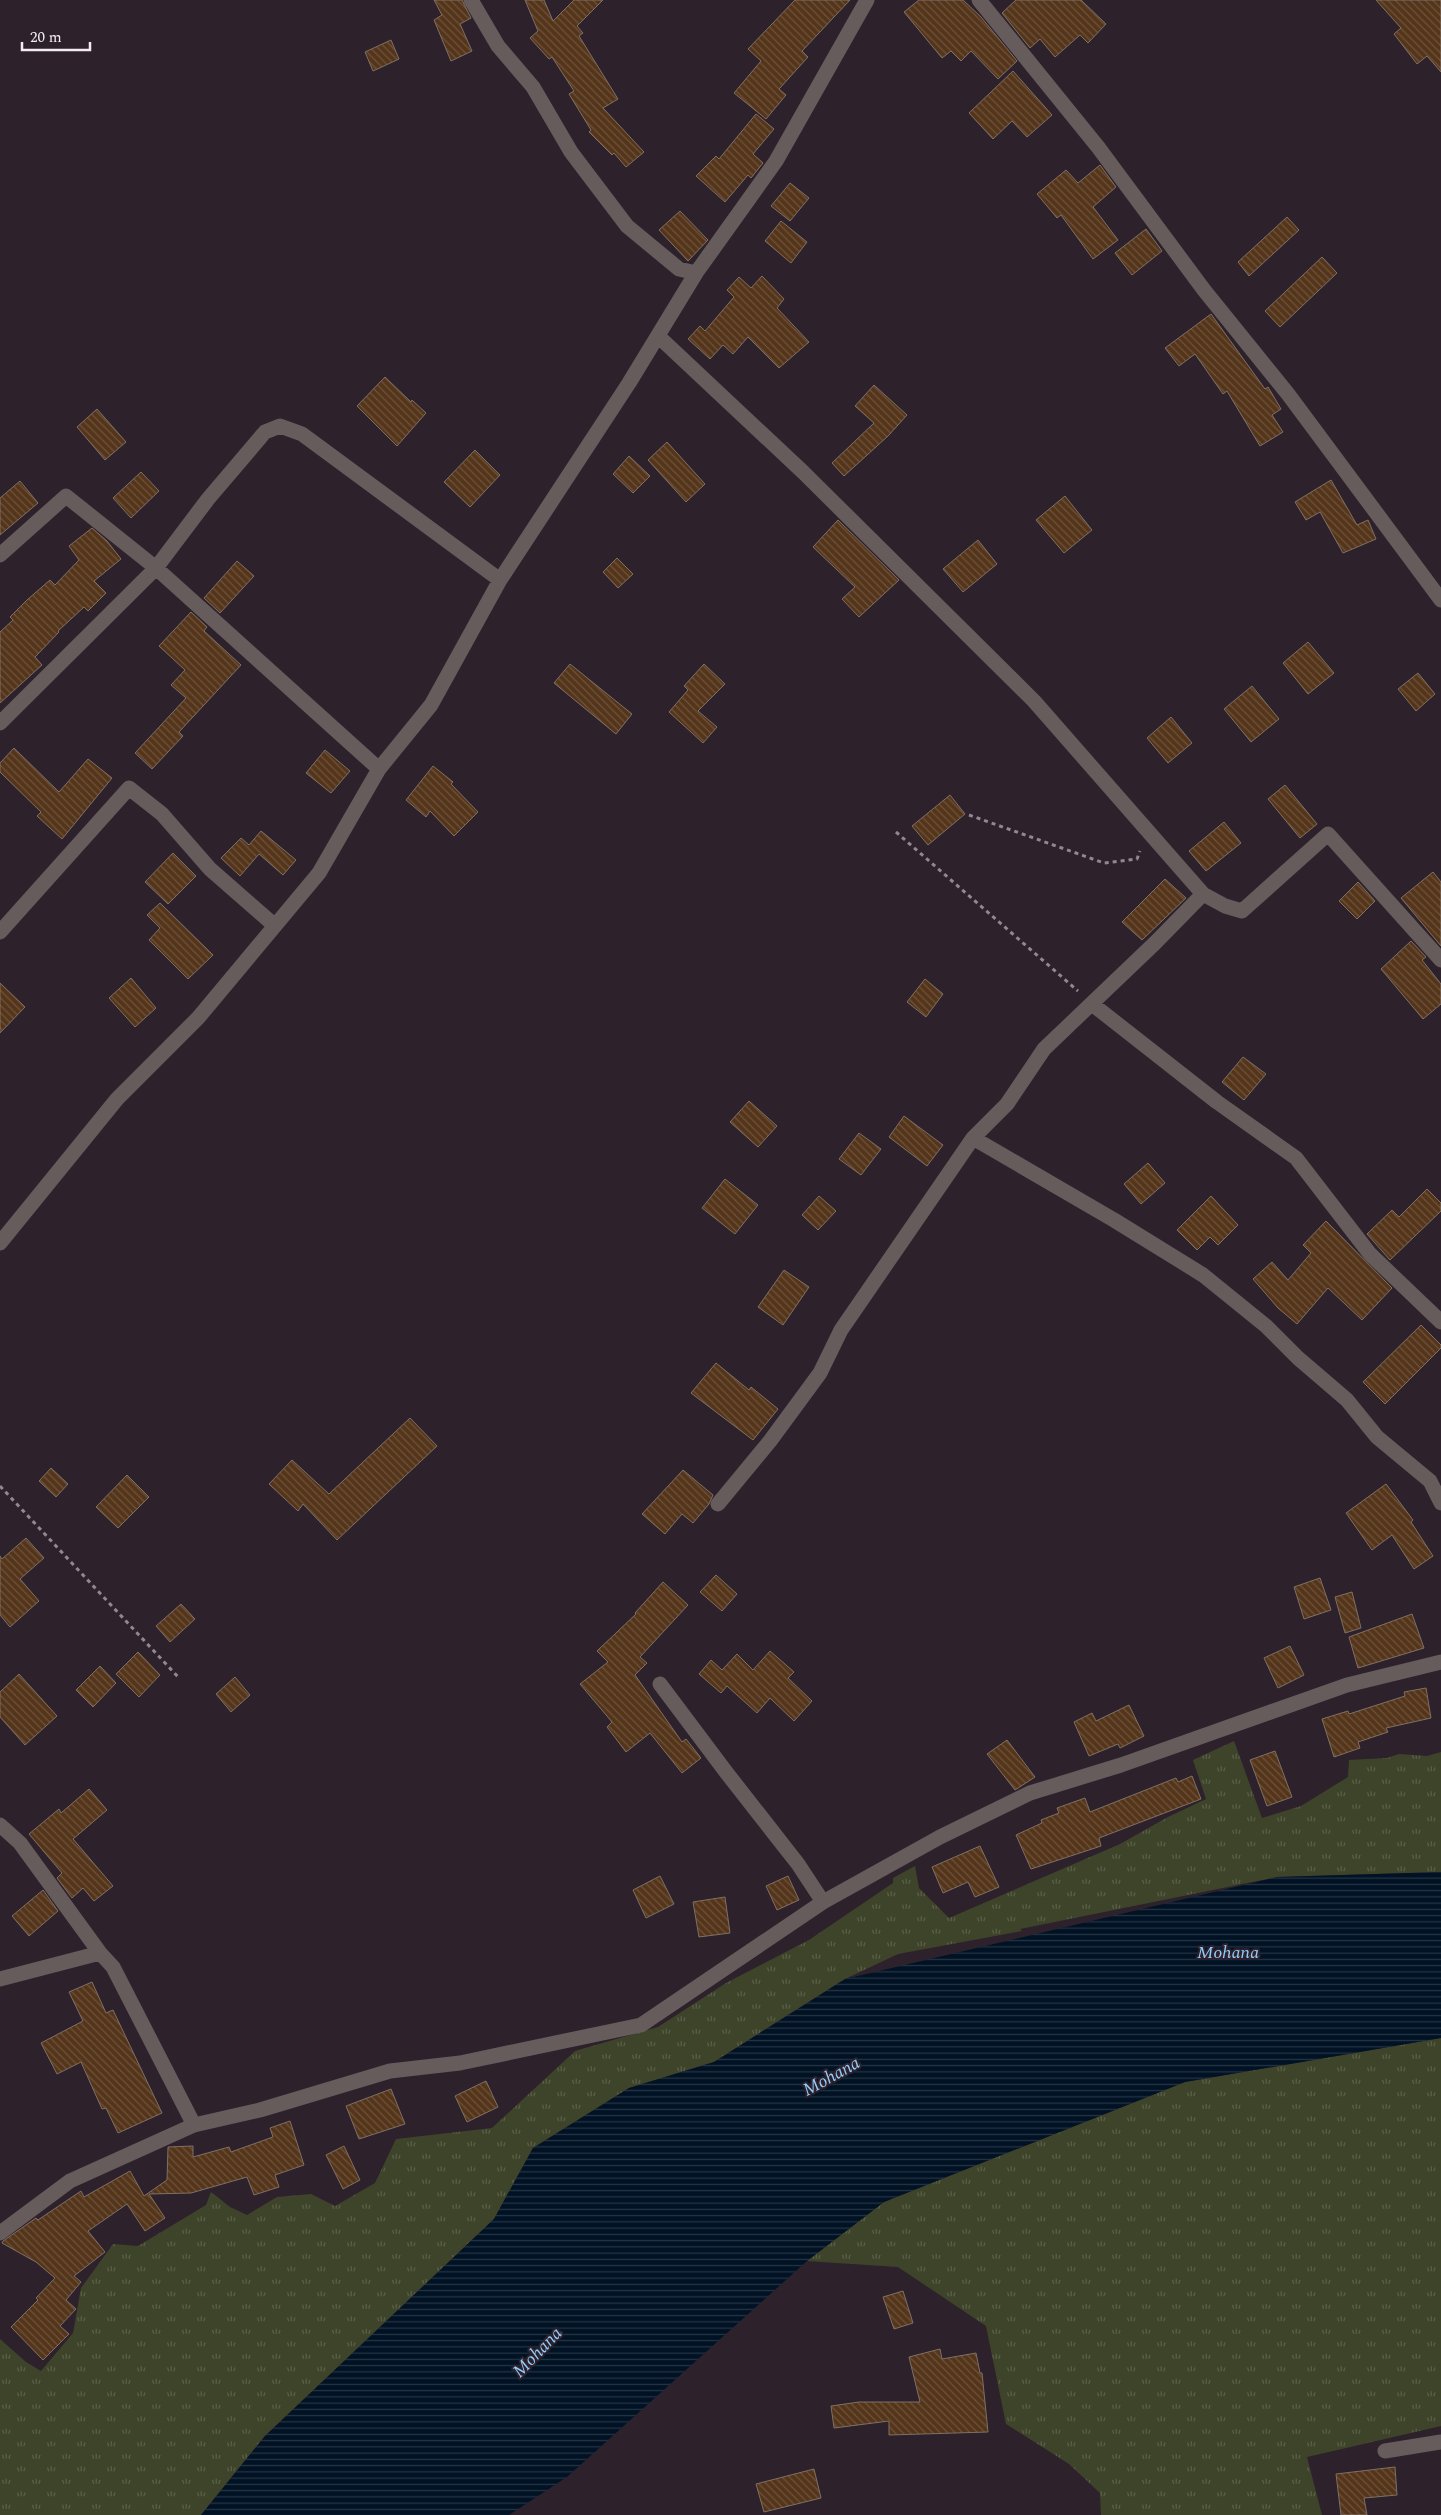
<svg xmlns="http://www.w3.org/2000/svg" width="1441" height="2515" font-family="Spectral,serif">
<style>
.grass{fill:url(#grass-tufts)}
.water{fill:url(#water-rules)}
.building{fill:url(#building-back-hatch);stroke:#807064}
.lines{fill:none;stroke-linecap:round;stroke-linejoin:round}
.path{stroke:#928892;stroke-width:3;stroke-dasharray:4 4;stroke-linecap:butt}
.minor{stroke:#655c5b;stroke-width:15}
.labels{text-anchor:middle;stroke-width:4;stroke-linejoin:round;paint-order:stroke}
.water-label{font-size:18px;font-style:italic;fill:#92cefd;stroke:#2d212c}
</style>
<defs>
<pattern id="grass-tufts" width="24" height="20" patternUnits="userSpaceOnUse" patternTransform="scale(1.25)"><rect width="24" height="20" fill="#3e4429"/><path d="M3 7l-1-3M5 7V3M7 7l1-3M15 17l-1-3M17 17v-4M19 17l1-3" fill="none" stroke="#5a5f49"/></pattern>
<pattern id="water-rules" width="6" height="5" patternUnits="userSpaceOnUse" patternTransform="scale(1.25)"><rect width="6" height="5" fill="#001224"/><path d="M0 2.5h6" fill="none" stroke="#263544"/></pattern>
<pattern id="building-back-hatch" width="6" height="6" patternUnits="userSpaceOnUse" patternTransform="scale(1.25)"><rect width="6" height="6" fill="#54351a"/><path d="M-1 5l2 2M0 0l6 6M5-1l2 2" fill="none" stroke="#6d523c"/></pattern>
</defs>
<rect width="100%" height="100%" fill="#2d212c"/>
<!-- grass -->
<path class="grass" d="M1234 1741 1262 1818 1301 1806 1348 1777 1349 1760 1387 1758 1399 1754 1427 1756 1441 1752V1872L1277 1877 1020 1929 1022 1931 898 1954 845 1979 714 2062 629 2088 533 2148 494 2219 265 2436 201 2515H0V2339L26 2362 41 2371 73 2333 81 2288 113 2244 138 2246 206 2205 211 2192 230 2207 247 2215 277 2197 311 2194 335 2206 375 2183 396 2139 492 2128 575 2051 658 2027 726 1983 809 1940 893 1883V1878L915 1866 919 1888 949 1918 1120 1844 1168 1817 1206 1799 1193 1760Z
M1441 2038V2426L1307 2457 1322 2515H1101L1100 2493 1069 2464 1006 2424 986 2326 898 2267 807 2261 884 2202 1185 2082Z"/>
<!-- water -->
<path class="water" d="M1441 1872V2038L1185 2082 884 2202 807 2261 567 2477 509 2515H201L265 2436 494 2219 533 2148 629 2088 714 2062 845 1979 1277 1877Z"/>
<!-- building -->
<path class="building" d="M434 0H462L471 18 460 24 472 51 451 61 434 20 442 15Z
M525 0H544L553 21 574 0H603L577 26 583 33 579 36 618 99 603 108 644 152 626 167 614 153 612 155 589 132 591 130 569 94 574 91 552 57 549 59 530 38 538 31Z
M795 0H850L802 51 808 57 779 89 786 95 766 119 734 93 761 61 748 49Z
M919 0H963L981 17 1017 61 998 79 971 51 961 61 951 51 942 58 904 12Z
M1016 0H1081L1106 24 1088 43 1080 35 1055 57 1040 39 1030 48 1002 13Z
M1376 0H1441V72L1427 56 1417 64 1394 34 1401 28Z
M391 40 399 59 373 71 365 52Z
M1013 71 1052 115 1027 137 1012 121 993 139 969 113Z
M756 114 774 129 753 154 763 163 751 178 748 175 725 202 696 176 716 156 719 159Z
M1100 165 1116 187 1093 207 1118 240 1093 259 1061 215 1057 218 1037 194 1066 170 1078 183Z
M790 183 809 198 790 221 771 206Z
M680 211 708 240 688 261 659 230Z
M1287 217 1299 230 1249 276 1238 262Z
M781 221 807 242 791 263 765 241Z
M1146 229 1162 251 1132 275 1115 253Z
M1322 257 1337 273 1280 327 1265 311Z
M762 276 784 299 777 308 809 342 779 368 748 337 733 354 723 345 710 359 688 339 700 326 705 331 734 297 727 290 739 277 751 288Z
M1211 314 1265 389 1268 387 1281 409 1272 415 1283 432 1260 446 1227 391 1223 394 1195 354 1179 366 1165 348Z
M385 377 411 402 412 400 426 413 397 446 357 406Z
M874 385 907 415 888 436 844 476 832 463 874 423 855 406Z
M97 409 126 442 105 460 77 427Z
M667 442 705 484 686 502 648 460Z
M475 450 500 475 470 507 444 482Z
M629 456 650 476 633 493 613 474Z
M141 472 159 491 131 518 113 498Z
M1331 480 1357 525 1368 520 1376 539 1343 553 1320 512 1306 520 1295 502Z
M20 481 38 503 0 535V498Z
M1065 496 1092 530 1064 553 1036 520Z
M838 520 899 580 859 617 842 599 855 587 813 547Z
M92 528 107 541 121 559 94 581 106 593 88 611 84 607 58 631 59 632 35 657 42 665 0 703V632L13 620 10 617 27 600 50 580 55 585 79 560 69 546Z
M978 540 997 564 963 592 943 569Z
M617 558 633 574 618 588 603 572Z
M237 561 254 576 220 613 204 598Z
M191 612 207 627 204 631 241 665 179 732 183 736 152 769 135 753 186 698 171 685 185 670 159 646Z
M1308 642 1334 673 1308 694 1283 663Z
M570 664 632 714 616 734 554 683Z
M704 664 725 684 698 711 717 727 703 743 669 712 688 690 684 686Z
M1418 673 1435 694 1416 711 1398 689Z
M1252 686 1279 719 1251 742 1224 709Z
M1171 717 1192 743 1168 763 1147 738Z
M14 748 59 792 88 759 112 778 62 839 37 816 41 812 0 772V763Z
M325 750 350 771 331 793 306 773Z
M433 766 453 782 451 784 478 812 454 836 430 811 426 817 406 800Z
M1285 785 1317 824 1300 838 1268 799Z
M950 795 965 814 928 845 912 826Z
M1224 822 1241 843 1206 871 1189 851Z
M261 831 296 860 283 875 259 854 240 876 221 858 241 838 249 845Z
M173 853 196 876 168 904 145 882Z
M1433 872 1441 882V946L1401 898Z
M1165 879 1186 898 1142 940 1122 922Z
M1358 882 1375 901 1357 919 1339 901Z
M160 903 213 955 188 979 149 940 160 928 147 915Z
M1411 941 1426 957 1422 960 1441 984V1004L1423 1019 1381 969Z
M131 978 156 1008 135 1027 109 998Z
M925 979 943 994 926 1017 907 1002Z
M0 983 25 1007 0 1033Z
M1243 1057 1266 1074 1244 1100 1222 1082Z
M749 1101 777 1126 758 1147 730 1122Z
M904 1116 943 1145 927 1166 889 1137Z
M859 1133 881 1149 861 1175 839 1159Z
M1148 1163 1165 1183 1141 1204 1124 1184Z
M725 1179 758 1205 735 1234 702 1208Z
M1427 1189 1441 1203V1211L1390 1260 1367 1234 1392 1210 1399 1217Z
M819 1196 836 1211 818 1230 802 1215Z
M1211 1196 1238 1225 1218 1245 1210 1237 1197 1250 1177 1230Z
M1326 1221 1392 1288 1362 1320 1328 1288 1297 1324 1278 1308 1253 1279 1272 1262 1288 1280 1311 1253 1303 1245Z
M784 1270 809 1287 783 1325 758 1307Z
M1421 1325 1441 1345V1348L1385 1404 1363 1382Z
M716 1363 749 1390 751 1387 778 1409 753 1440 691 1393Z
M410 1418 437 1446 337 1540 303 1504 298 1511 269 1484 292 1460 329 1494Z
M51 1468 68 1484 56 1497 39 1481Z
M683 1470 713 1495 709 1504 693 1523 682 1514 665 1534 642 1514Z
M127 1475 149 1497 118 1528 96 1507Z
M1386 1484 1413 1520 1411 1522 1433 1556 1414 1569 1392 1535 1372 1550 1346 1513Z
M26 1538 44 1558 20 1579 39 1601 10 1627 0 1615V1556L2 1559Z
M716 1575 737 1594 722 1611 700 1592Z
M1320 1578 1331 1610 1304 1619 1294 1587Z
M663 1582 688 1605 640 1657 647 1663 635 1675 682 1742 686 1739 701 1758 682 1773 650 1733 626 1752 607 1727 612 1722 580 1684 608 1662 597 1651 636 1614 635 1613Z
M1352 1592 1361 1628 1345 1633 1335 1597Z
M181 1604 195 1619 170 1642 156 1626Z
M1412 1614 1424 1648 1358 1668 1349 1637Z
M1290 1646 1304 1675 1278 1688 1264 1658Z
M770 1651 794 1672 788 1678 812 1701 794 1721 770 1698 757 1713 727 1686 721 1693 699 1674 711 1660 722 1670 737 1654 753 1670Z
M138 1652 160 1675 139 1697 116 1674Z
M100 1666 116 1683 93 1707 76 1690Z
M19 1674 57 1716 25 1745 0 1717V1692Z
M235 1677 250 1695 231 1712 216 1694Z
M1426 1688 1431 1718 1386 1728 1388 1732 1358 1742 1360 1748 1334 1757 1322 1719 1348 1711 1349 1714 1405 1696 1404 1692Z
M1129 1705 1144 1736 1120 1748 1118 1744 1089 1756 1074 1722 1092 1713 1096 1721Z
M1007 1740 1035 1777 1015 1790 987 1754Z
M1275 1751 1292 1797 1267 1806 1250 1760Z
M1192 1776 1201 1799 1099 1838 1101 1846 1031 1869 1016 1835 1042 1823 1041 1820 1059 1813 1057 1808 1085 1798 1090 1812 1176 1778 1178 1782Z
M89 1789 107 1810 73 1839 113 1886 94 1901 83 1888 72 1898 57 1878 62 1873 29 1834 59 1809 61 1813Z
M980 1846 999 1887 975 1897 968 1882 943 1893 932 1867Z
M660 1876 674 1904 646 1918 633 1890Z
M788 1876 799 1900 777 1910 766 1886Z
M43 1890 58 1911 29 1936 12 1916Z
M725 1897 730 1933 699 1937 693 1902Z
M92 1982 106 2013 113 2010 162 2113 118 2133 106 2108 102 2109 81 2062 57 2074 41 2043 83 2021 69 1992Z
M486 2081 498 2107 467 2122 455 2096Z
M391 2089 405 2124 359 2139 346 2106Z
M290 2121 304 2165 275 2175 279 2187 254 2195 247 2177 191 2193 149 2194 165 2218 145 2231 127 2204 88 2231 105 2252 74 2276 81 2282 66 2300 76 2309 60 2326 69 2334 43 2360 11 2327 38 2300 36 2298 55 2278 36 2262 2 2243 3 2241 36 2218 38 2220 81 2191 84 2197 130 2171 144 2196 167 2180 168 2147 193 2146V2157L229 2147 231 2152 273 2137 270 2128Z
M344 2146 360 2180 343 2189 326 2155Z
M903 2291 913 2323 894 2329 883 2297Z
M940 2349 942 2359 976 2353 980 2373H982L988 2432 889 2435V2421L834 2428 831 2406 859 2402H920L909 2357Z
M1395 2467 1397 2495 1364 2498 1367 2515H1341L1336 2474Z
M814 2469 821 2498 764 2512 756 2484Z"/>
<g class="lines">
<!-- path -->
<path class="path" d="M969 815 1104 863 1137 859 1140 851
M896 832 1078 991
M0 1486 180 1679"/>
<!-- minor -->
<path class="minor" d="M471 0 498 46 533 87 571 152 627 226 679 269 696 273
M979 0 1098 147 1204 290 1288 394 1441 600
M658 336 803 472 1034 701 1203 894 1155 943 1044 1049 1007 1104 973 1138 841 1330 820 1373 770 1441 718 1504
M0 555 66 496 156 568 379 769
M0 723 156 568 208 499 265 432 280 426 302 434 500 580
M1203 894 1225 906 1242 911 1328 834 1441 960
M0 932 129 788 162 814 210 869 274 925
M1092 1004 1217 1102 1296 1158 1370 1254 1441 1322
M973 1138 1114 1220 1203 1275 1266 1326 1298 1358 1347 1400 1377 1437 1430 1481 1441 1503
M0 1243 117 1099 198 1018 319 873 379 769 431 705 500 580 629 383 696 273 776 161 867 0
M660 1684 726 1772 798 1864 823 1902
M0 1825 20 1843 100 1953
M0 1979 100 1953 113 1967 194 2125
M0 2233 70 2181 194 2125 260 2110 390 2071 460 2063 641 2025 823 1902 940 1837 1030 1793 1121 1765 1347 1685 1441 1662
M1385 2451 1441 2442"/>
</g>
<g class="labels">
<!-- water labels -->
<g class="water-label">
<text x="1228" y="1958">Mohana</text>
<text transform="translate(831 2076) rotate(-29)" y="6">Mohana</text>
<text transform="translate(537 2352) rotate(-46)" y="6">Mohana</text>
</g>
</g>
<!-- scale -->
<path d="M22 42v8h68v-8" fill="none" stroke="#f4ecf4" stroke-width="2.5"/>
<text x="30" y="42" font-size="15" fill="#f4ecf4" stroke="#2d212c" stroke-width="4" paint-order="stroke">20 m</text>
</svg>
